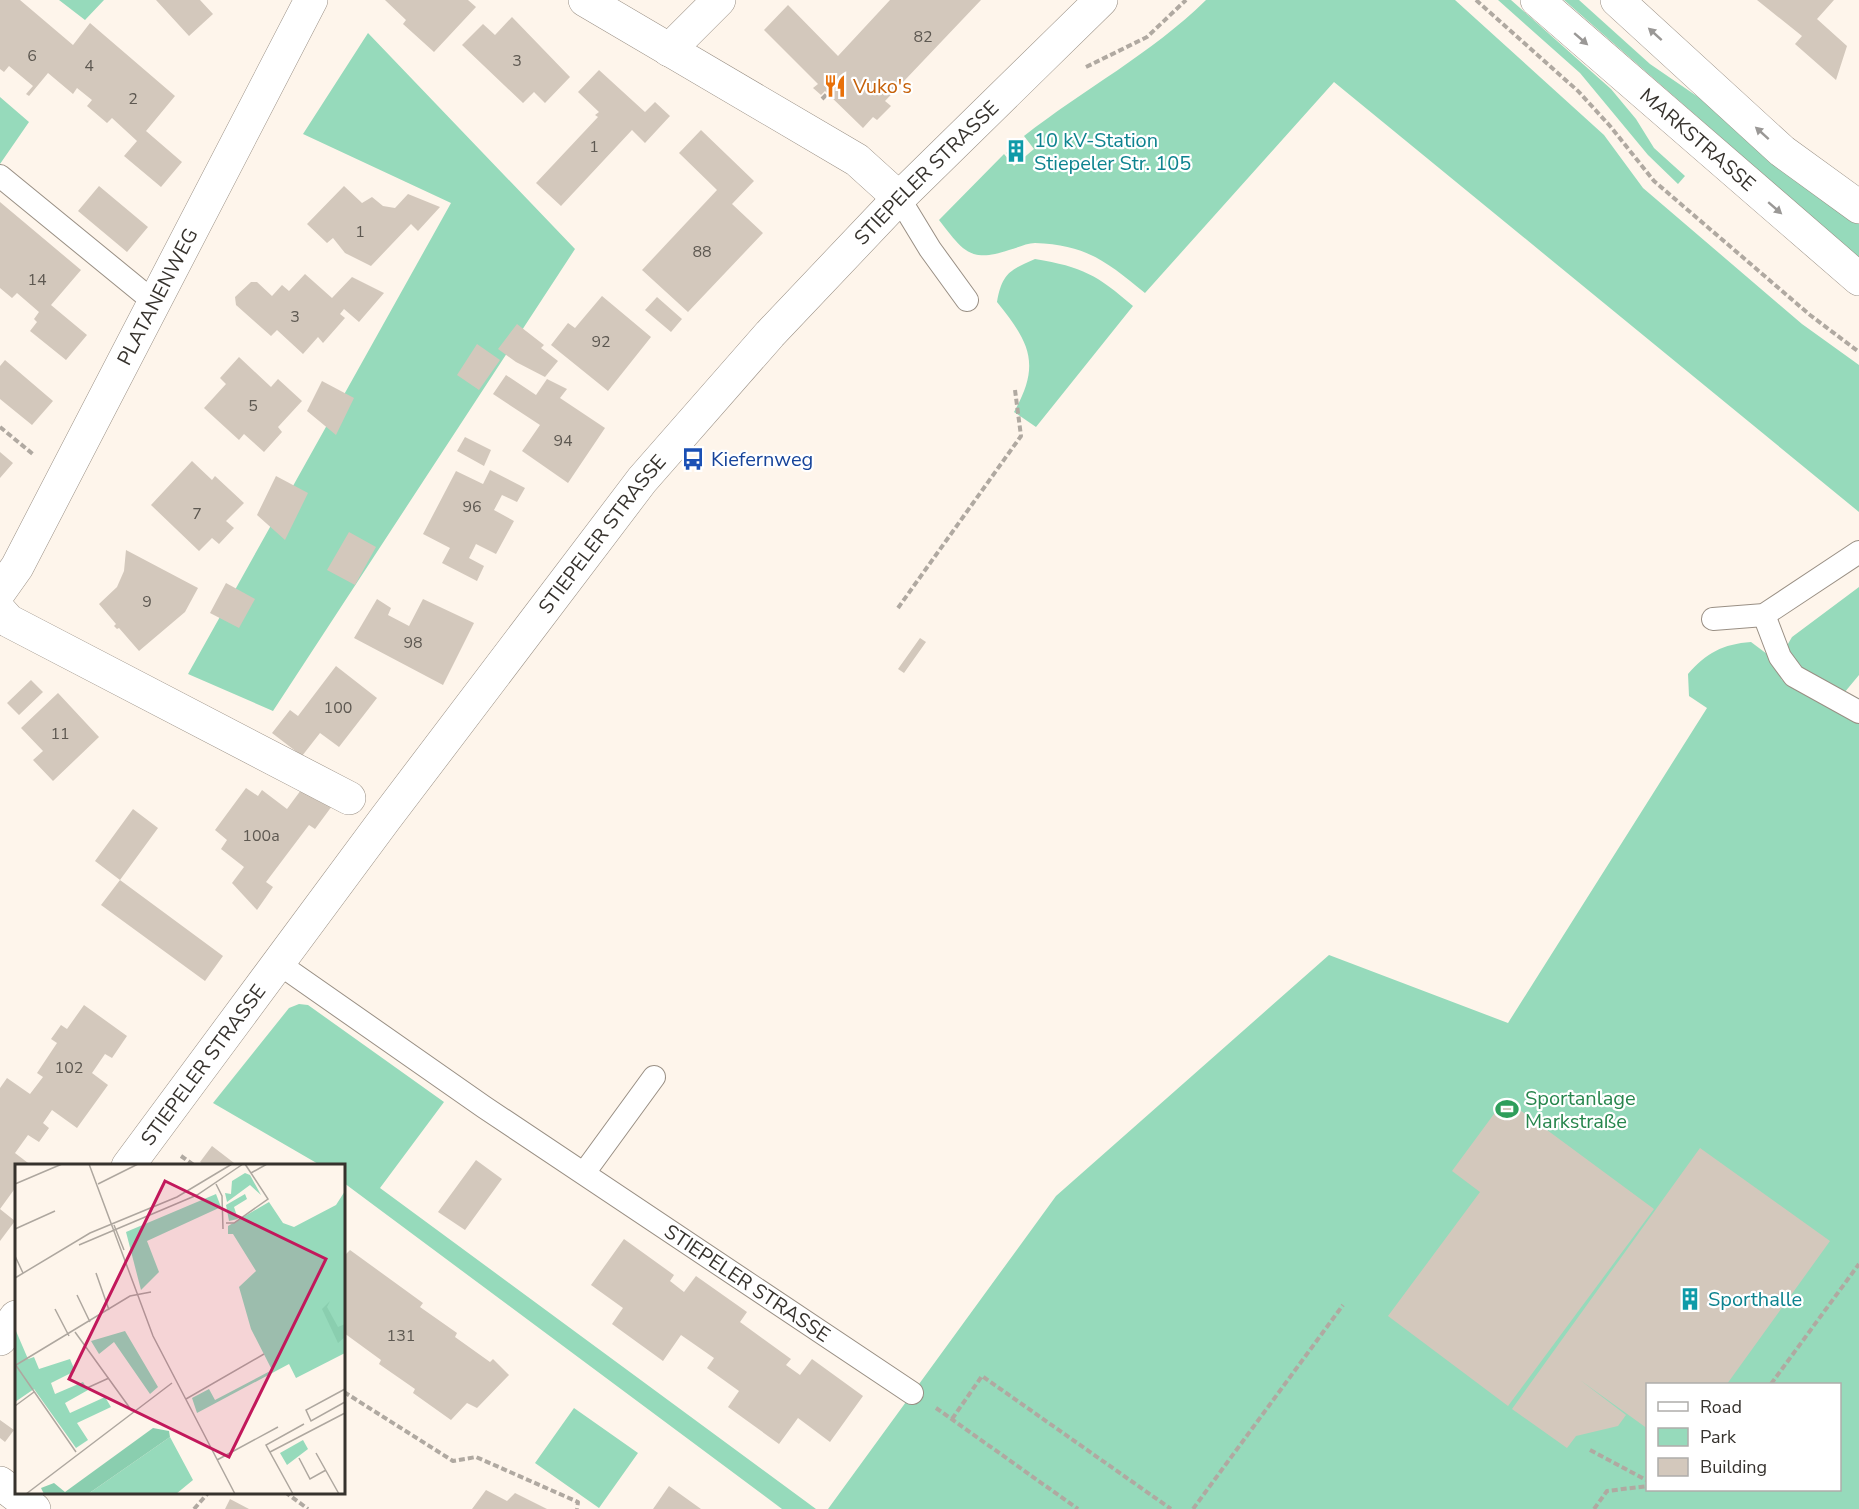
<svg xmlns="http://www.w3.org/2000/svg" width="1859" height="1509" font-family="'Nunito Sans',sans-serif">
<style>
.green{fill:#96dabb;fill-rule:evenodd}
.building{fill:#d3c8bc}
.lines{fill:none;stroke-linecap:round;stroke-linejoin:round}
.lane-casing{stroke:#998f84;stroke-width:24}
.street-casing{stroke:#998f84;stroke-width:34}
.secondary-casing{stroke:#998f84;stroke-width:34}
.path{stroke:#b0a9a1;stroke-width:4;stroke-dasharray:6 3;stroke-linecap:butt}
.lane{stroke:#fff;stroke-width:22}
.street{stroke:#fff;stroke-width:33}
.secondary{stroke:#fff;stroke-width:33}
.oneway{fill:#9a9896}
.labels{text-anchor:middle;stroke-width:4.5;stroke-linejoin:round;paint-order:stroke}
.number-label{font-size:16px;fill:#5d5851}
.food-label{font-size:20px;fill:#c56008;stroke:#fff;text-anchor:start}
.culture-label{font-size:20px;fill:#0d838f;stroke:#fff;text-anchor:start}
.street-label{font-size:20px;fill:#36322d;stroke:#fff}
.transit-label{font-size:20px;fill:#164399;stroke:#fff;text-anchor:start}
.leisure-label{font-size:20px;fill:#27864d;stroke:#fff;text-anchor:start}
.inset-road{fill:none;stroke:#aea79f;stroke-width:1.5}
.view{fill:#c2185b;fill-opacity:0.15;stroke:#c2185b;stroke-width:3}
.inset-edge{fill:none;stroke:#36322d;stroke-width:3}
</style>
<rect width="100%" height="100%" fill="#fef5eb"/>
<!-- green -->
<path class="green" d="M59 0H104L85 20Z
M1206 0H1455L1604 135 1643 188 1802 324 1859 365V512L1334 82 1145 293C1107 262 1087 245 1035 243 1027 243 1017 248 1009 250 969 264 962 249 939 220L1004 154 1014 166 1034 149 1024 136C1084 89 1151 54 1206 0Z
M1498 0H1511L1611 89 1636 119 1654 148 1685 176 1678 184 1648 155 1580 73Z
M1564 0H1579L1650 64 1701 99 1859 223V258Z
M368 33 575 249 273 711 188 674 451 203 303 134Z
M0 97 29 122 0 164Z
M1035 259C1083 267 1097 275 1133 306L1036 427 1014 412C1041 364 1030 343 997 302 1002 273 1010 270 1035 259Z
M1859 587V675L1844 693 1792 664 1785 649 1792 637Z
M1751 642 1771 657 1782 680 1859 724V1509H828L1056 1196 1329 955 1508 1023 1707 708 1689 696 1688 674C1706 653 1723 644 1751 642ZM1648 1384H1840V1490H1648Z
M299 1004 308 1005 444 1102 380 1188 816 1509H782L344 1183V1166L320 1165 213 1103 289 1008Z
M574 1408 638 1453 599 1508 535 1463Z"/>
<!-- building -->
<path class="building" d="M0 0H20L73 45 90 23 175 96 146 131 182 162 161 187 124 156 137 141 112 118 107 123 87 106 92 100 77 88 73 94 48 73 29 96 26 94 33 86 9 66 4 72 0 69Z
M156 0H200L213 14 189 36Z
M385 0H468L476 7 434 52 403 24 406 20Z
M890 0H981L885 101 891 106 877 120 873 117 863 128 825 91 821 95 813 88 818 84 764 30 788 5 838 56Z
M1757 0H1834L1817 19 1847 46 1836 80 1795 44 1802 36Z
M512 17 570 77 545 103 534 92 523 103 462 45 483 24 495 35Z
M599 70 645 112 655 102 670 116 645 143 632 130 561 206 536 183 598 117 595 115 599 112 578 92Z
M701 130 754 181 732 204 763 233 688 312 642 270 717 190 679 153Z
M1019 141 1025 149 1012 160 1006 153Z
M99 186 148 227 127 252 78 211Z
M344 186 362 203 372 197 383 206 395 208 408 194 440 207 418 231 411 224 371 266 345 253 333 238 327 243 307 224Z
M0 202 81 270 51 305 87 335 66 360 30 331 37 322 34 319 39 312 17 293 12 298 0 288Z
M305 274 332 298 352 277 384 293 359 322 344 309 340 314 345 318 323 343 318 337 303 354 277 330 271 336 236 305 235 297 251 282H257L272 296 282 285 289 291Z
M602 296 651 337 608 391 551 345 568 323 575 328Z
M657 297 682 319 671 332 645 310Z
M517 324 544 345 541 348 558 361 545 377 516 362 498 349Z
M477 344 500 360 479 390 457 375Z
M239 357 271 387 278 379 302 401 278 427 282 432 264 452 244 434 239 440 204 408 226 384 220 378Z
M5 360 53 401 32 425 0 399V366Z
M506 375 536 395 547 379 567 389 560 398 605 428 568 483 522 451 540 425 493 394Z
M322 381 354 398 336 435 307 411Z
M465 437 491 450 484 466 457 451Z
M0 452 13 463 0 478Z
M192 461 212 480 215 476 244 503 226 521 234 528 219 544 212 538 199 551 151 505Z
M490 470 525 488 517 502 502 495 494 510 514 521 496 554 476 544 469 558 484 566 477 581 442 563 450 548 423 534 456 471 483 484Z
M276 476 308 493 285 540 257 515Z
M349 532 376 547 355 585 327 570Z
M126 550 198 588 185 612 139 651 119 628 117 629 114 626 116 624 99 604 117 587 124 571Z
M226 583 255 599 239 628 210 613Z
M377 599 391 608 388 615 409 626 423 599 474 623 443 685 354 638Z
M920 638 926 642 904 673 898 669Z
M336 666 377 698 339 747 320 733 302 756 272 733 290 710 298 716Z
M31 680 43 692 19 715 7 703Z
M58 693 99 737 53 781 33 760 43 751 21 728Z
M246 788 258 796 262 790 287 809 301 790 332 806 315 829 309 825 266 882 273 887 257 910 232 883 244 867 221 849 227 840 215 830Z
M133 809 158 828 120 880 95 861Z
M120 880 223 956 205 981 101 905Z
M84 1005 127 1036 112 1058 105 1054 92 1073 108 1085 77 1128 52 1110 43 1123 49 1128 39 1142 28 1135 15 1153 32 1166H16V1187L0 1209 15 1221 0 1241V1088L7 1078 30 1094 43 1077 37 1073 57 1043 51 1039 61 1025 67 1029Z
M1505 1099 1654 1209 1508 1406 1388 1316 1480 1192 1452 1171Z
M212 1146 238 1166H205L200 1162Z
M1700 1148 1830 1241 1727 1384H1648V1429L1580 1380 1626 1415 1618 1426 1576 1436 1567 1448 1512 1409Z
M476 1160 502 1179 465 1230 438 1212Z
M624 1239 674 1275 670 1281 684 1292 696 1276 747 1312 740 1322 791 1359 786 1365 800 1375 812 1359 863 1396 830 1442 798 1418 779 1444 728 1407 739 1391 707 1368 714 1358 681 1335 663 1361 612 1324 623 1308 591 1285Z
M350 1250 423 1303 420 1307 457 1333 455 1337 490 1362 493 1359 509 1375 477 1408 467 1403 451 1420 413 1393 415 1389 379 1364 381 1360 344 1333V1256Z
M0 1420 14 1430 5 1442 0 1438Z
M669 1486 701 1509H653Z
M486 1490 507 1501 515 1493 547 1509H472Z
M230 1499 249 1509H225Z"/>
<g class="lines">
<!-- lane casing -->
<g class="lane-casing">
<g id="lane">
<path d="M0 176 154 302"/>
<path d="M899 198 930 249 967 300"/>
<path d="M1764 615 1780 657 1794 676 1859 712"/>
<path d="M1713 619 1764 615 1859 552"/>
<path id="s1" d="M278 963 484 1107 912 1393"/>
<path d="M584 1173 654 1077"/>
</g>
</g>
<!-- street casing -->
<g class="street-casing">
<g id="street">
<path d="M585 0 857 160 899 198"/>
<path d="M669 50 719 0"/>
<path id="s2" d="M0 591 17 567 311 0"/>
<path d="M0 611 9 621 349 798"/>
<path d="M0 1483 34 1509"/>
</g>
</g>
<!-- secondary casing -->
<g class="secondary-casing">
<g id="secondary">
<path id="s3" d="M1537 0 1859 279"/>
<path d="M1617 0 1782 151 1859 207"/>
<path id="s4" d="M128 1166 385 819 642 480 770 334 899 198 1101 0"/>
<path d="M0 1339 16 1317"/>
</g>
</g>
<!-- path -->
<path class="path" d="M1476 0 1578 91 1610 126 1654 181 1810 315 1859 352
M1086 67 1147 37 1186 0
M822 99 828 93
M0 427 34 455
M898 608 1021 436 1015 390
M181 1156 195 1166
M1771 1384 1859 1264
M344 1392 453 1461 476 1457 578 1502 577 1509
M936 1408 1078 1509
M952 1419 982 1376 1171 1509
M1590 1450 1648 1481
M285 1492 308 1509
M194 1509 209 1492
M1193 1509 1343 1305
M1594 1509 1607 1491 1648 1486"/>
<!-- lane -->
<use href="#lane" class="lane"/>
<!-- street -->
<use href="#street" class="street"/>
<!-- secondary -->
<use href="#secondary" class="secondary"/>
</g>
<!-- one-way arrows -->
<defs><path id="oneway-solid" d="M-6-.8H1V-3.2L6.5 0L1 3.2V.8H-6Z" transform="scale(1.5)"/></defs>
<g class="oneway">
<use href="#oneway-solid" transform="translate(1655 34) rotate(-138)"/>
<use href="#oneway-solid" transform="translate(1581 39) rotate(41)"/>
<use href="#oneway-solid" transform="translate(1762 133) rotate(-138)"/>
<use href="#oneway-solid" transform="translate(1775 208) rotate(41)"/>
</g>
<!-- icons -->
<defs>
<g id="restaurant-bare" transform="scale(1.8)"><path d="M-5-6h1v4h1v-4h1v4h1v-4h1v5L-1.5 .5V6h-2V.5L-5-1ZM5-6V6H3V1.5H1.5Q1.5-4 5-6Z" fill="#e8710a" stroke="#fff" stroke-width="2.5" paint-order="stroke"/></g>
<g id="building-bare" transform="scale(1.8)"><path d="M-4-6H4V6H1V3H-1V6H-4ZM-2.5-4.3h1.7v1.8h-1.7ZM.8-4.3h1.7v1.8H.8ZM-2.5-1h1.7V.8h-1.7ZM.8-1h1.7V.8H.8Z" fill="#0f9aa8" stroke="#fff" stroke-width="2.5" paint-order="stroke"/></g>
<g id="bus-bare" transform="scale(1.8)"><path d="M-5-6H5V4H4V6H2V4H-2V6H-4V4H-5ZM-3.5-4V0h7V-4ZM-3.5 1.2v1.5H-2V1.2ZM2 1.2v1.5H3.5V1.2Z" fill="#1a4fb4" stroke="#fff" stroke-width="2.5" paint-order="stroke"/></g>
<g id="stadium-bare" transform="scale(1.8)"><path d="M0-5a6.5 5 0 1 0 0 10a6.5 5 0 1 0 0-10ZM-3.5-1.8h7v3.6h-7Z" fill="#2e9e5b" stroke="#fff" stroke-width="2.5" paint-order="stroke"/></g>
</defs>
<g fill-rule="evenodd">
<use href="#restaurant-bare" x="835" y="86"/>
<use href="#building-bare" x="1016" y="151"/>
<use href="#bus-bare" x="693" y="459"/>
<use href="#stadium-bare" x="1507" y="1109"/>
<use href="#building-bare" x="1690" y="1299"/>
</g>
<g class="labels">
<!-- number labels -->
<g class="number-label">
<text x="923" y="42">82</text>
<text x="32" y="61">6</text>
<text x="517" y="66">3</text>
<text x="89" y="71">4</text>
<text x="133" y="104">2</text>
<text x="594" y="152">1</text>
<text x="360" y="237">1</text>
<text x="702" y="257">88</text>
<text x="37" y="285">14</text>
<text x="295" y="322">3</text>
<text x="601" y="347">92</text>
<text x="253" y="411">5</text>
<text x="563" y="446">94</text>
<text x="472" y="512">96</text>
<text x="197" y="519">7</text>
<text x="147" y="607">9</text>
<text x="413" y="648">98</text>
<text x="338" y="713">100</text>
<text x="60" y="739">11</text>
<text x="261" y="841">100a</text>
<text x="69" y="1073">102</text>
<text x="401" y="1341">131</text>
</g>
<!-- food labels -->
<g class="food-label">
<text x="853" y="93">Vuko's</text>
</g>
<!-- culture labels -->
<g class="culture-label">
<text x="1034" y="147">10 kV-Station<tspan x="1034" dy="23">Stiepeler Str. 105</tspan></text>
<text x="1708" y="1306">Sporthalle</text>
</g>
<!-- street labels -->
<g class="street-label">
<text dy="7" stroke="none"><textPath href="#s3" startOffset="213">MARKSTRASSE</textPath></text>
<text dy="7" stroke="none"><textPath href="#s4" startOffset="1276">STIEPELER STRASSE</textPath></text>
<text dy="7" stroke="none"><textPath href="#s2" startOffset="334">PLATANENWEG</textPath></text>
<text dy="7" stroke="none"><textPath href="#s4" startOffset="790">STIEPELER STRASSE</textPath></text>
<text dy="7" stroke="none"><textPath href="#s4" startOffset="126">STIEPELER STRASSE</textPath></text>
<text dy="7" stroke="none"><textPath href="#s1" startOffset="568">STIEPELER STRASSE</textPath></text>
</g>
<!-- transit labels -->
<g class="transit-label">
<text x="711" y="466">Kiefernweg</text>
</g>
<!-- leisure labels -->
<g class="leisure-label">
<text x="1525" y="1105">Sportanlage<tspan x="1525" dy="23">Markstraße</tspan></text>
</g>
</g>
<!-- overview -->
<g transform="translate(15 1164)">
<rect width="330" height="330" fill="#fef5eb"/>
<path d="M230 9 235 11 246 31 235 21 212 38 210 29 216 30 217 17ZM330 27V189L281 214 274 200 182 249 177 234 194 225 200 236 257 206 236 165 224 123 241 107 218 70H213V62L254 38 268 59 279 63 321 41ZM201 30 206 43 132 77 144 108 126 126 111 68ZM230 30 232 35 219 43 223 55 214 57 211 41ZM1 167 13 195 19 193 24 205 55 195 60 207 36 219 40 230 68 218 73 226 50 239 55 249 90 233 96 243 62 259 73 276 61 284 19 225 0 238ZM110 167 143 223 135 230 99 178 84 190 76 177ZM155 273 178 316 161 330H73ZM288 276 293 285 272 301 265 289Z" fill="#96dabb"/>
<path d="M315 137 312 143 323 163 330 160V173L323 179 307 145ZM138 264 154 267 155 273 73 330H29L26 324 39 319 50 328Z" fill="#8aceaf"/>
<path class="inset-road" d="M74 0 138 172 220 330M236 9 252 0M0 20 47 0M83 20 123 0M201 20 207 32 208 65M211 59H219L253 35 230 0M99 61 109 86M0 65 40 47M64 81 182 31 228 0M0 92 8 109M81 109 94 146M0 114 75 69 162 33 217 0M62 131 75 158M40 145 54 172M60 168 117 247M0 200 61 288M1 201 115 132 136 128M72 224 94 214M330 225 291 246 296 257 330 238M171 235 249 190M0 242 19 228M255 288 330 249M301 289 324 330M284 294 295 315 311 306M202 296 263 263M11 330 157 219M278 330 251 281 289 260"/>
<path class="view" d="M150 17 311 95 214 293 54 215Z"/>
<rect width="330" height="330" class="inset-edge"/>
</g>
<!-- legend -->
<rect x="1646" y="1383" width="195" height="108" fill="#ffffff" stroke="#afadab" stroke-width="1.5"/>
<rect x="1658" y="1402" width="30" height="9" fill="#ffffff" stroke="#afadab" stroke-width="1.5"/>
<text x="1700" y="1413" font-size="18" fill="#36322d">Road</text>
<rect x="1658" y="1428" width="30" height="18" fill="#96dabb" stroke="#afadab" stroke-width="1.5"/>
<text x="1700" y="1443" font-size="18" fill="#36322d">Park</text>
<rect x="1658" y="1458" width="30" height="18" fill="#d3c8bc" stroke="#afadab" stroke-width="1.5"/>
<text x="1700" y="1473" font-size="18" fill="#36322d">Building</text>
</svg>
